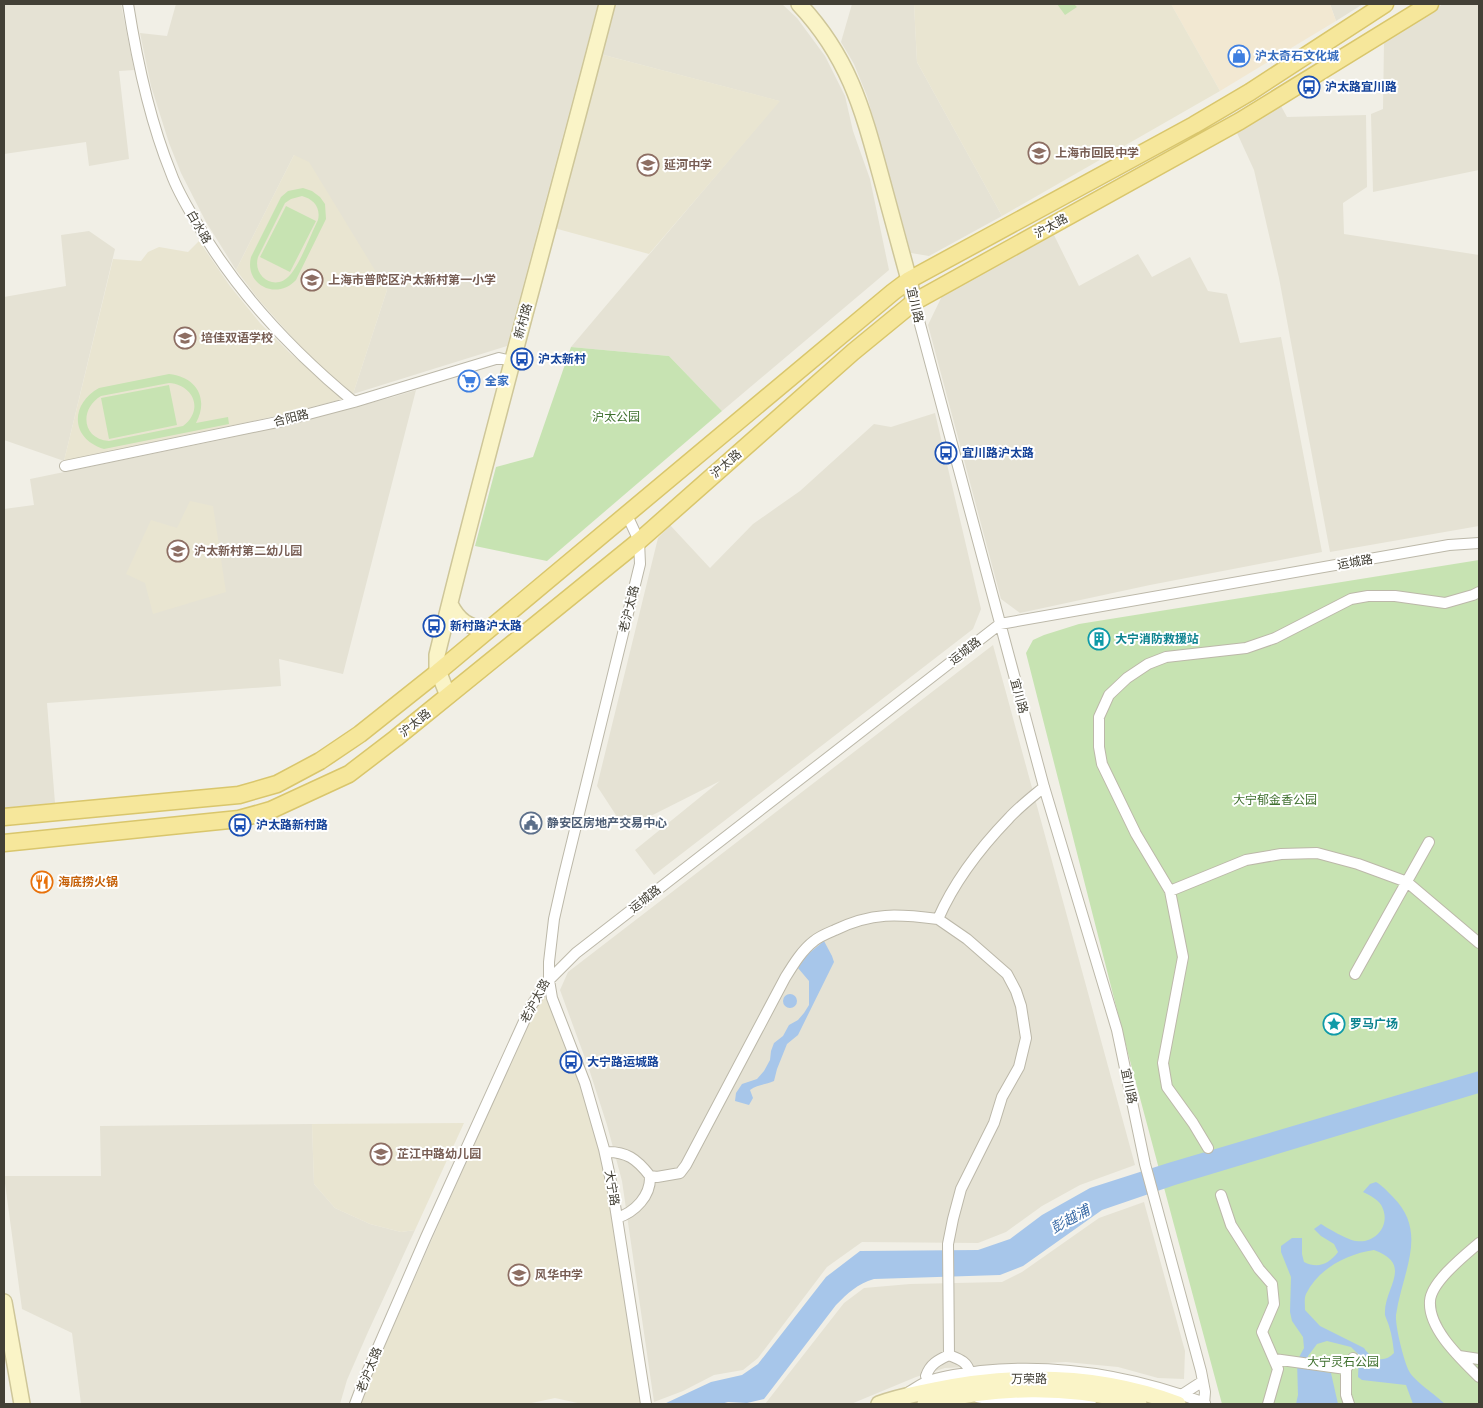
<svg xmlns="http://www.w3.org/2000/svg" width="1483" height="1408" font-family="Lato,'Noto Sans SC',sans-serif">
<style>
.residential{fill:#e5e2d4}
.commercial{fill:#f2e8d2}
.education{fill:#e9e5d1}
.green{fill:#c7e3b2;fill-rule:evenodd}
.water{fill:#a7c6ea;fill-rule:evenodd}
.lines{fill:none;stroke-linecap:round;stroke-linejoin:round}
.street-casing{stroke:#bcb8a9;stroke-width:12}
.secondary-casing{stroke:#cec699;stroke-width:18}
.primary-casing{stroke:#d9c66c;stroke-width:19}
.street{stroke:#fff;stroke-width:10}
.secondary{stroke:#faf4c7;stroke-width:15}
.primary{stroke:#f6e79b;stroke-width:16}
.labels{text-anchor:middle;stroke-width:4;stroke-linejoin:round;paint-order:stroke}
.shop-label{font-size:12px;font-weight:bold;fill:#366cbe;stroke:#fff;text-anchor:start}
.transit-label{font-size:12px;font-weight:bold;fill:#164399;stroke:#fff;text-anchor:start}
.education-label{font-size:12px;font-weight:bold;fill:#785e54;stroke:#fff;text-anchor:start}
.street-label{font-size:12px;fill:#434036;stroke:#fff}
.park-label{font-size:12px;fill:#3f702e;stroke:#fff}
.culture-label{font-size:12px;font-weight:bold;fill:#0d838f;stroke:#fff;text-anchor:start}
.service-label{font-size:12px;font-weight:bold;fill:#4e5e75;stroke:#fff;text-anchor:start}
.food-label{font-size:12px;font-weight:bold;fill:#c56008;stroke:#fff;text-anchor:start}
.water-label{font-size:14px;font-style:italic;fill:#386aa6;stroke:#fff}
</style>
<rect width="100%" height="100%" fill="#f1efe6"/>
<!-- residential -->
<path class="residential" d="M4 4H121L134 70 119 71 129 159 89 166 86 142 4 154Z
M176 4H598L507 346 353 394 387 290 294 155 236 270 206 222 181 173 169 143 151 86 140 33 167 36Z
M614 4H782L797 18 825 56 845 96 853 131 870 179 889 270 722 411 669 356 571 347 779 101 600 54Z
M852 4H914L917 62 1002 216 929 256 911 253 867 96 854 64 841 42Z
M1330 4H1363L1336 21Z
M1443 4H1479V170L1373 192 1371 114 1383 109 1384 42Z
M1281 106 1287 117 1366 115 1367 187 1343 203 1344 234 1479 255V526L1330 552 1279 278 1254 170 1237 133Z
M89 231 115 249 64 461 4 440V297L66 286 61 235Z
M1054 235 1079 286 1138 254 1152 277 1190 257 1208 291 1227 294 1240 343 1281 337 1322 552 1150 585 1020 613 1001 599 928 325 942 296Z
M416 390 343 674 279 659 281 686 47 703 55 803 4 808V509L34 505 30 479 220 440 309 419 393 397Z
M935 413 981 609 973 629 654 875 635 850 720 781 625 829 597 786 658 538 670 525 710 568 753 524 800 491 874 424 891 427Z
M993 645 1135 1165 1080 1185 1042 1206 1006 1232 978 1243 862 1242 827 1267 758 1358 743 1370 714 1375 683 1391 654 1402 622 1181 607 1125 589 1069 560 990 568 972Z
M312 1124 314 1184 335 1208 370 1224 401 1232 415 1230 368 1332 347 1380 340 1404H81L72 1333 22 1309 4 1176H101L100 1126Z
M1144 1202 1185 1351 1184 1379 1158 1378 1118 1367 1066 1362 945 1368 916 1377 851 1404H765L844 1303 864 1288 910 1284 1002 1282 1022 1272 1099 1218Z"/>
<!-- commercial -->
<path class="commercial" d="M1171 4H1330L1336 21 1220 91Z"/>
<!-- education -->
<path class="education" d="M914 4H1171L1220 91 1002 216 917 62Z
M600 54 780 101 649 254 554 228Z
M294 155 309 162 387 290 353 394 320 366 299 345 259 300 236 270Z
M199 241 230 286 260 323 291 354 343 399 276 416 64 461 113 259 141 261 148 252 159 247 188 252Z
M190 501 213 506 226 592 153 614 145 583 126 574 151 520 177 528Z
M547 990 582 1087 606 1175 642 1404H582L555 1398 527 1404H361L371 1376 535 1008Z
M464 1123 415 1230 401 1232 370 1224 335 1208 314 1184 312 1124Z"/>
<!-- green -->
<path class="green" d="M1057 4H1074L1077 7 1065 15Z
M303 188 312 191 320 197 325 204 326 219 296 280C277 301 244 285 251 257L281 197 288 191ZM302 196C313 199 321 207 318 220 311 234 300 264 290 275 276 292 252 277 258 257L285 203 291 199Z
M286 206 316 221 290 272 260 257Z
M571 347 669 356 722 411 547 561 475 546 496 467 533 457Z
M169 374C197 377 209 399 196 423L228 417 229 424 104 449C70 439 70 404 99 388ZM169 383C194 385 204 410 183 426L109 441C82 439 79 409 101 396Z
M169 385 177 425 109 439 101 398Z
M1479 560V1404H1222L1129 1057 1026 653 1033 640 1044 635 1079 624Z"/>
<!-- water -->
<path class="water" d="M824 941 832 956 834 962 798 1035 787 1044 777 1069 774 1081C765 1085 758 1084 750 1090L753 1098 749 1105 735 1101 736 1093 742 1084 757 1079 764 1071 770 1060 771 1051 774 1043 783 1036 789 1025 798 1020 804 1013 809 1005V981L798 968 808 954Z
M783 1001a7 7 0 1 1 14 0a7 7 0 1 1-14 0Z
M1479 1071V1093L1175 1185 1102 1210 1023 1266 1000 1275 874 1279C857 1284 848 1293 836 1305L764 1399 747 1403 728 1402 721 1404H664L711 1382 742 1375 758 1364 826 1277 860 1251 978 1250 1010 1239 1042 1215 1090 1188 1168 1163Z
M1376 1182C1383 1186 1387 1191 1393 1197 1429 1233 1402 1272 1396 1315 1395 1326 1404 1361 1409 1371 1414 1381 1436 1395 1445 1404H1413L1406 1385 1362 1380 1358 1377 1359 1355 1351 1347 1327 1341 1317 1344 1308 1356 1307 1369 1331 1373 1338 1404H1296L1298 1395 1297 1361 1304 1348 1303 1337 1292 1321 1290 1312 1291 1277 1281 1252V1246L1292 1238H1302V1254L1304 1262C1318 1269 1329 1264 1338 1252L1334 1244 1321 1236 1314 1229 1321 1224C1327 1228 1348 1240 1356 1241 1374 1244 1390 1227 1383 1209 1380 1200 1371 1196 1363 1192L1370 1184ZM1374 1250C1415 1265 1383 1288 1385 1315 1386 1319 1388 1322 1389 1326 1392 1335 1393 1344 1394 1353 1384 1364 1371 1359 1364 1348L1320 1326 1305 1310C1305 1305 1304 1298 1306 1294 1319 1268 1347 1254 1374 1250Z"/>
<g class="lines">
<!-- street casing -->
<g class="street-casing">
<path id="street" d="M128 4C137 61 149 119 171 173 177 190 186 205 195 220 236 292 291 350 354 402
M914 302 1044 787 1117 1030 1145 1164 1201 1371 1205 1392 1204 1404
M65 466 282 421 354 402 499 358 512 361
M627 515 639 541 640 564 563 879 554 919 549 962V980L552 998 585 1083 604 1149 612 1186 646 1404
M1170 891 1136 834 1102 764 1099 747V717L1109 695 1127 678 1148 664 1166 657 1246 648 1275 638 1351 599 1368 596H1395L1445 603 1473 595 1479 592
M1355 974 1429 842
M1208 1148 1193 1123 1167 1087 1163 1063 1183 957 1170 891 1246 860 1281 854 1317 853 1358 864 1407 882 1479 943
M605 1152C626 1151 637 1159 650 1176L657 1177 680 1173 686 1165 785 978C793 965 802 950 814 941 820 936 828 933 835 930 872 912 898 914 938 919 954 882 981 847 1009 818 1019 807 1032 797 1044 787
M1221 1195 1231 1225 1259 1269 1272 1284 1274 1304 1262 1332 1278 1369 1268 1404
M617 1218C635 1212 651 1196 650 1176
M1479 1243C1465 1255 1431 1282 1430 1301 1428 1329 1461 1359 1479 1377
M949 1355C959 1359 967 1361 970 1373
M1459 1356 1479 1359
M1274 1359 1346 1369
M929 1381 926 1376C930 1364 938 1360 949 1355L948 1244 953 1219 961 1189 994 1123 1002 1097 1019 1067 1026 1038 1021 1006 1016 991 1007 974 967 939 938 919
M909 1392C916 1388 922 1383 929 1381 945 1375 965 1373 981 1371 1058 1363 1133 1376 1205 1403
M1183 1394 1203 1381
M977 1397 999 1401 1032 1400 1064 1401 1091 1404
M355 1404 366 1375 426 1237 531 1006 549 980 576 953 1000 624 1449 545 1479 543
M1349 1404 1346 1395V1369L1353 1358"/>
</g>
<!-- secondary casing -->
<g class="secondary-casing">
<path id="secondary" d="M799 4C848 56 862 107 880 173 890 209 899 244 909 280L914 302
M450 604C459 622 468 626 487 631
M448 696 437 668V655C490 437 551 221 607 4
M4 1302 22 1404
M879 1404C897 1397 916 1394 934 1390 1016 1373 1100 1375 1178 1404
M925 1404C993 1386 1071 1384 1139 1404"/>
</g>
<!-- primary casing -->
<g class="primary-casing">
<path id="primary" d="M4 817 239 795 277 784 320 761 360 734 438 672 893 292 909 280 1194 125 1250 92 1385 4
M4 843 239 819 271 810 349 774 396 738 639 541 853 352 914 302 1240 121 1430 4"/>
</g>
<!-- street -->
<use href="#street" class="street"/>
<!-- secondary -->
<use href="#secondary" class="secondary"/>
<!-- primary -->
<use href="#primary" class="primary"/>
</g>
<!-- icons -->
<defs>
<g id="shop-ring" transform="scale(1.125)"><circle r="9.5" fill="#fff" stroke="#3f7fe0" stroke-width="1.5"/><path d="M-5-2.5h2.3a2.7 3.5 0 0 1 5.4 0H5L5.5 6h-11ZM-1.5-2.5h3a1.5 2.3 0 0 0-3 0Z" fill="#3f7fe0"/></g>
<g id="bus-ring" transform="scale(1.125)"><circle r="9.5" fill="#fff" stroke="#1a4fb4" stroke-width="1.5"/><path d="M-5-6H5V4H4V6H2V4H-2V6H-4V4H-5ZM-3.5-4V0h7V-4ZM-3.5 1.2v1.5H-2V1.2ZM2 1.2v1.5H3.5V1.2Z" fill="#1a4fb4"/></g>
<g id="school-ring" transform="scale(1.125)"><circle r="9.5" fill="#fff" stroke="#8d6e63" stroke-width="1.5"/><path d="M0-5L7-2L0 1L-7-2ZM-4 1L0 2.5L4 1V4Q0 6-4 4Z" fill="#8d6e63"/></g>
<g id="supermarket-ring" transform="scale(1.125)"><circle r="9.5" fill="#fff" stroke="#3f7fe0" stroke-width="1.5"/><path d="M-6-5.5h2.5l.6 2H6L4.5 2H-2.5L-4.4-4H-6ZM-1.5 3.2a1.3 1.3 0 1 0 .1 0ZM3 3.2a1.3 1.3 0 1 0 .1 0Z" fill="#3f7fe0"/></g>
<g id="building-ring" transform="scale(1.125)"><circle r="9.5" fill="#fff" stroke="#0f9aa8" stroke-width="1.5"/><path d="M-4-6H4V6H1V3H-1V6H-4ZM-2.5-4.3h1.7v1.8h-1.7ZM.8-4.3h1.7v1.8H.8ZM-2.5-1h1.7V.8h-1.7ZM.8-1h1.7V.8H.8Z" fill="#0f9aa8"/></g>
<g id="civic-ring" transform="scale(1.125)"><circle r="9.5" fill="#fff" stroke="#5c6f8a" stroke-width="1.5"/><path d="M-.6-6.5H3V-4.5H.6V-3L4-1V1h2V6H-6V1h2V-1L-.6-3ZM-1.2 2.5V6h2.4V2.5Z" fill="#5c6f8a"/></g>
<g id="restaurant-ring" transform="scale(1.125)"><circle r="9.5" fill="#fff" stroke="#e8710a" stroke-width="1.5"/><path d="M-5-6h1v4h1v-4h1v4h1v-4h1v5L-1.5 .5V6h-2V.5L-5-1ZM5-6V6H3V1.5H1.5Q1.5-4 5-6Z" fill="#e8710a"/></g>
<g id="sight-ring" transform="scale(1.125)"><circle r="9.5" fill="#fff" stroke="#0f9aa8" stroke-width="1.5"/><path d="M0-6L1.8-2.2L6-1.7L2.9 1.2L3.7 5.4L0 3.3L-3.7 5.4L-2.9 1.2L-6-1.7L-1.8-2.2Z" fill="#0f9aa8"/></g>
</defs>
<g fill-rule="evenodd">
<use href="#shop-ring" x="1239" y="56"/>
<use href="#bus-ring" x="1309" y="87"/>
<use href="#school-ring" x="1039" y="153"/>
<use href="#school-ring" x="648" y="165"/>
<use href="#school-ring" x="312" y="280"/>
<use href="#school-ring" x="185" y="338"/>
<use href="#bus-ring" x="522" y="359"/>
<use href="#supermarket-ring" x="469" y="381"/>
<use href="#bus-ring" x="946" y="453"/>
<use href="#school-ring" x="178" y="551"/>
<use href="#bus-ring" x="434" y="626"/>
<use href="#building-ring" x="1099" y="639"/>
<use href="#civic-ring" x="531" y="823"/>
<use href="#bus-ring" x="240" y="825"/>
<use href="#restaurant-ring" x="42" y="882"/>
<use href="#sight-ring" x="1334" y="1024"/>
<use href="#bus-ring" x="571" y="1062"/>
<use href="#school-ring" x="381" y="1154"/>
<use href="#school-ring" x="519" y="1275"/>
</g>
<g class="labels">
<!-- shop labels -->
<g class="shop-label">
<text x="1255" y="60">沪太奇石文化城</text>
<text x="485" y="385">全家</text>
</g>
<!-- transit labels -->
<g class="transit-label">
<text x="1325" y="91">沪太路宜川路</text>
<text x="538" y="363">沪太新村</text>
<text x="962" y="457">宜川路沪太路</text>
<text x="450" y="630">新村路沪太路</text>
<text x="256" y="829">沪太路新村路</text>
<text x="587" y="1066">大宁路运城路</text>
</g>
<!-- education labels -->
<g class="education-label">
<text x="1055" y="157">上海市回民中学</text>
<text x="664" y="169">延河中学</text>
<text x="328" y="284">上海市普陀区沪太新村第一小学</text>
<text x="201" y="342">培佳双语学校</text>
<text x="194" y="555">沪太新村第二幼儿园</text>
<text x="397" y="1158">芷江中路幼儿园</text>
<text x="535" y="1279">风华中学</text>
</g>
<!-- street labels -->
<g class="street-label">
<text transform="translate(1051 226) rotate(-29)" y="4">沪太路</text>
<text transform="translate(199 227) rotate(60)" y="4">白水路</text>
<text transform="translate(915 305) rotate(77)" y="4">宜川路</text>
<text transform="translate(523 321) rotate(-74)" y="4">新村路</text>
<text transform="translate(291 418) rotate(-14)" y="4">合阳路</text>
<text transform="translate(726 464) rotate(-41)" y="4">沪太路</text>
<text transform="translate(1355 562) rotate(-10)" y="4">运城路</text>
<text transform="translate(629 609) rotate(-76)" y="4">老沪太路</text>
<text transform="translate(965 651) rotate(-38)" y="4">运城路</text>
<text transform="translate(1019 696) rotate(75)" y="4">宜川路</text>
<text transform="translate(415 723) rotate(-39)" y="4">沪太路</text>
<text transform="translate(645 899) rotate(-38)" y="4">运城路</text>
<text transform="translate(535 1001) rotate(-62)" y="4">老沪太路</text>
<text transform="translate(1129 1086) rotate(78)" y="4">宜川路</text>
<text transform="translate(612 1188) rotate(80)" y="4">大宁路</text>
<text transform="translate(369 1370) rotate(-68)" y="4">老沪太路</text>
<text x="1029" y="1383">万荣路</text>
</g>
<!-- park labels -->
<g class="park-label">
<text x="616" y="421">沪太公园</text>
<text x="1275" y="804">大宁郁金香公园</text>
<text x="1343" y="1366">大宁灵石公园</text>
</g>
<!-- culture labels -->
<g class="culture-label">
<text x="1115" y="643">大宁消防救援站</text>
<text x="1350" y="1028">罗马广场</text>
</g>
<!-- service labels -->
<g class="service-label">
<text x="547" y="827">静安区房地产交易中心</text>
</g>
<!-- food labels -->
<g class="food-label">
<text x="58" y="886">海底捞火锅</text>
</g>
<!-- water labels -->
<g class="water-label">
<text transform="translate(1070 1219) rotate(-29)" y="5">彭越浦</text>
</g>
</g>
<!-- border -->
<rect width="1483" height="1408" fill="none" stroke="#434036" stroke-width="10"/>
</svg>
